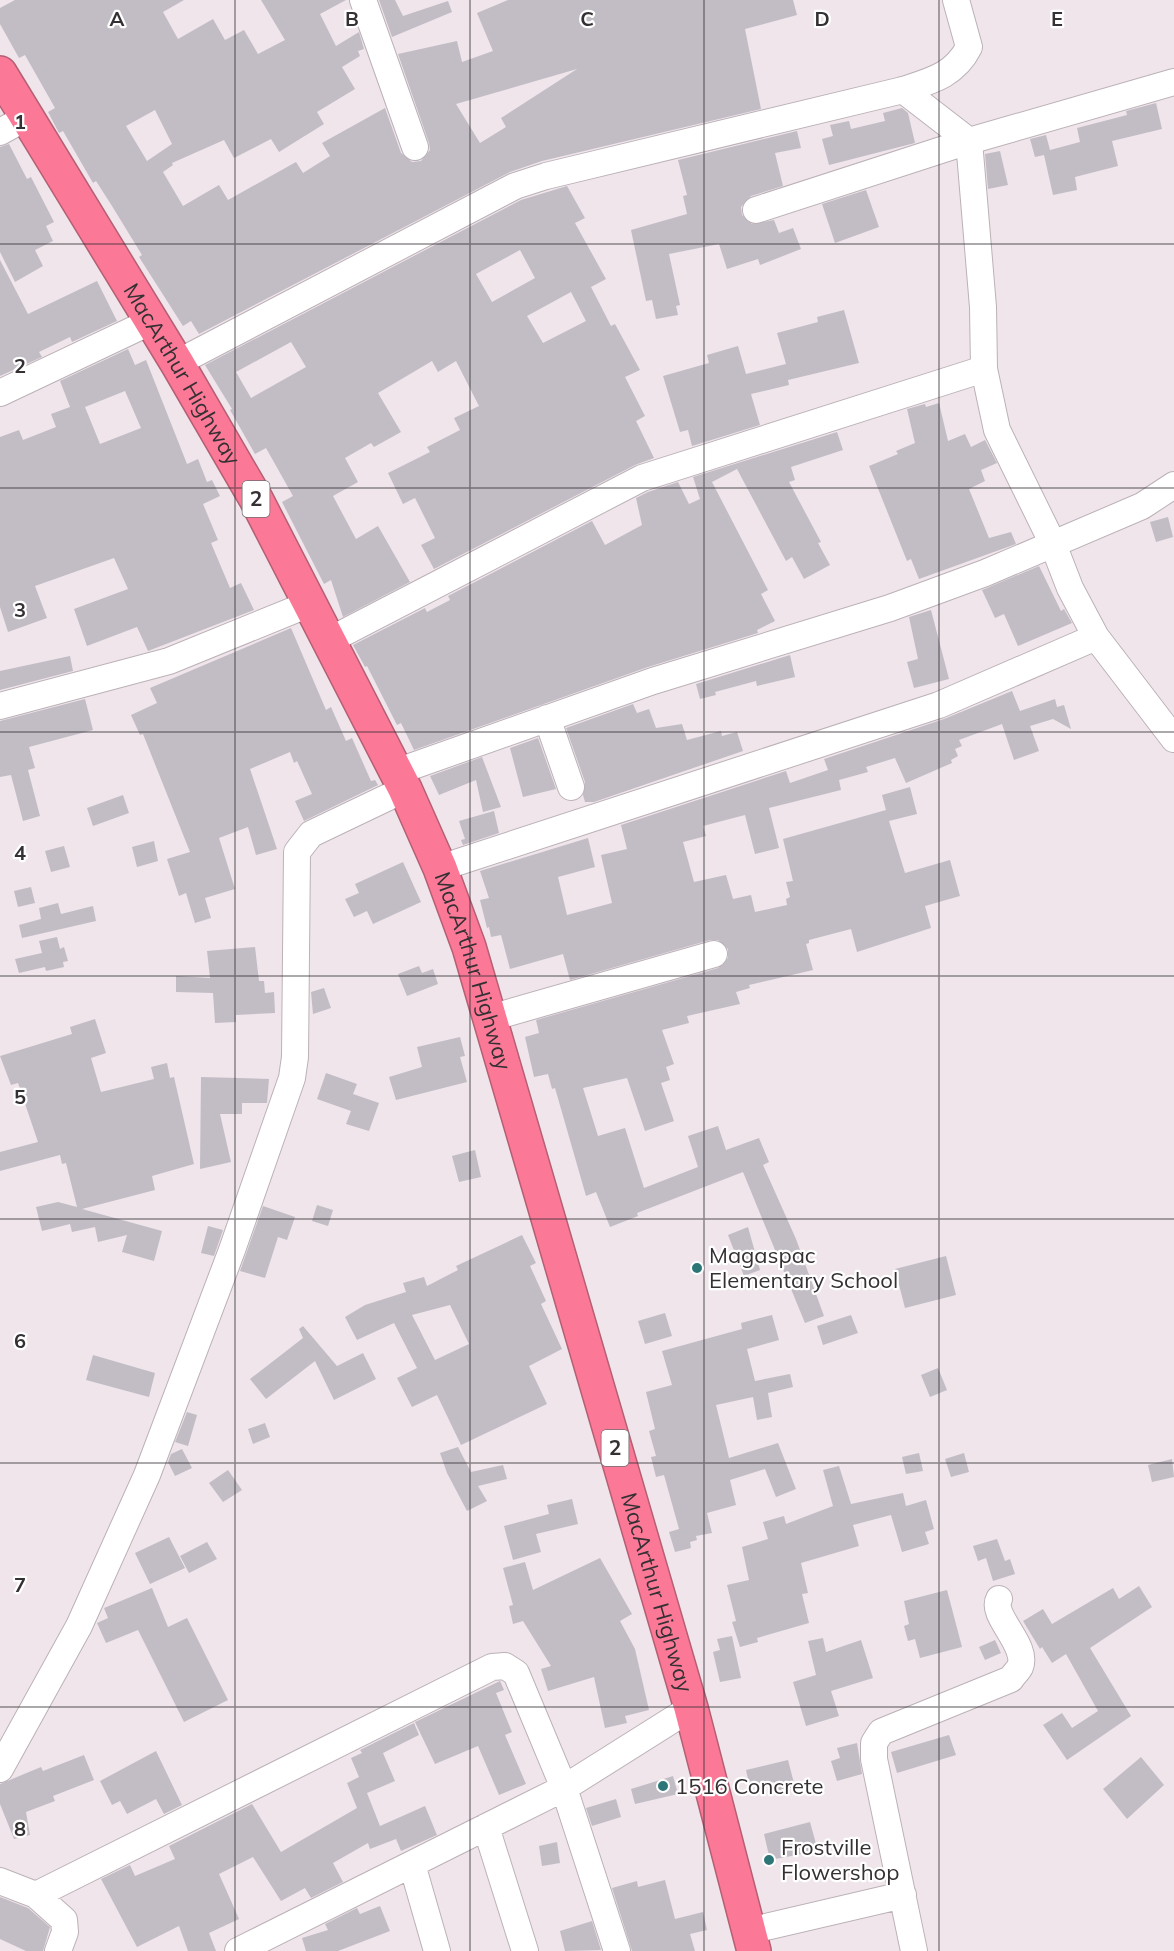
<svg xmlns="http://www.w3.org/2000/svg" width="1174" height="1951" font-family="Mulish,sans-serif">
<style>
.building{fill:#c2bdc5;fill-rule:evenodd}
.lines{fill:none;stroke-linecap:round;stroke-linejoin:round}
.minor-casing{stroke:#bbb1b7;stroke-width:28}
.highway-casing{stroke:#b55f74;stroke-width:36}
.minor{stroke:#fff;stroke-width:26}
.highway{stroke:#fb7997;stroke-width:33}
.grid{fill:none;stroke:#343033;stroke-width:1.5;stroke-opacity:0.55}
.poi-dot{fill:#2c7678;stroke:#fff;stroke-width:2}
.labels{text-anchor:middle;stroke-width:4.5;stroke-linejoin:round;paint-order:stroke}
.shield{fill:#fff;stroke:#716e70;stroke-width:1.5}
.shield-label{font-size:21px;font-weight:bold;fill:#343033}
.street-label{font-size:22px;fill:#343033;stroke:#fff}
.poi-label{font-size:22px;fill:#343033;stroke:#fff;text-anchor:start}
.grid-label{font-size:20px;text-anchor:middle;font-weight:bold;fill:#343033;stroke:#fff;stroke-width:4.5;stroke-linejoin:round;paint-order:stroke}
</style>
<rect width="100%" height="100%" fill="#efe5eb"/>
<!-- building -->
<path class="building" d="M15 0H184L163 12 178 39 213 19 225 40 244 30 258 54 285 40 261 0H346L320 14 336 46 359 32 364 49 358 51 360 56 342 67 355 89 317 112 324 124 279 152 271 139 234 158 224 140 172 163 173 165 163 172 183 206 219 185 228 200 296 162 303 173 330 156 322 143 385 108 401 153 412 162 421 161 430 150 429 143 398 54 457 41 462 62 493 51 477 13 508 0H793L797 15 745 29 761 109 542 161 510 172 199 334 191 321 183 326 139 257 142 255 112 206 96 181 93 183 63 131 59 133 48 112 55 108 25 55 19 58 0 24V8ZM577 69 501 118 506 127 480 143 456 104ZM155 110 172 144 147 161 126 126Z
M379 0H395L403 16 448 1 452 12 392 37Z
M1156 103 1162 129 1112 141 1118 166 1075 177 1077 190 1053 195 1044 155 1035 157 1030 139 1046 135 1050 150 1080 142 1077 128 1127 115 1126 111Z
M902 108 908 113 915 143 829 165 822 139 833 136 830 125 849 121 851 129 885 121 883 113Z
M797 131 801 148 775 153 783 186 751 196 741 207 742 215 752 224 774 220 779 233 793 228 801 249 760 265 758 259 727 269 719 244 669 254 680 305 676 306 678 315 656 319 652 300 646 301 631 230 687 214 683 196 687 195 678 160Z
M9 144 27 179 31 177 54 222 46 226 53 241 35 250 43 266 15 282 0 252V147Z
M1000 151 1008 185 988 189 985 154Z
M567 186 585 218 575 223 606 279 591 287 611 326 615 324 640 370 625 377 645 416 636 421 654 458 635 465 434 569 421 545 435 538 415 498 403 504 388 473 430 452 427 447 460 430 454 418 479 406 456 361 438 372 432 361 378 393 401 432 374 447 371 443 345 458 358 482 333 496 356 539 378 526 410 582 343 617 331 580 324 584 282 502 293 496 266 448 255 454 230 410 232 409 205 365 521 200ZM520 250 535 278 492 302 476 274ZM571 292 586 321 543 343 527 316ZM291 342 306 367 251 398 236 372Z
M866 190 879 227 835 243 822 204Z
M0 260 28 314 97 281 117 321 72 342 70 337 39 352 42 357 0 376Z
M844 310 859 363 788 380 789 385 751 394 760 425 692 446 688 430 680 432 663 376 709 363 707 355 738 346 746 374 786 364 777 333 818 322 817 317Z
M128 349 135 365 146 360 187 464 198 459 207 482 212 480 220 496 203 504 218 540 211 543 230 588 241 583 254 610 148 651 137 627 87 646 74 609 128 589 114 558 35 586 47 618 8 632 0 607V437L19 430 23 440 56 427 51 414 70 407 60 381ZM125 391 141 428 100 444 85 407Z
M939 403 948 441 965 434 971 447 985 440 997 463 981 470 985 481 969 489 989 538 1011 532 1016 544 919 579 911 559 907 561 869 466 898 454 896 451 915 443 907 409 925 404 926 407Z
M837 432 843 450 791 467 795 480 789 482 821 542 818 543 830 565 804 579 792 557 786 561 737 469 712 482 768 590 761 594 775 621 757 630 758 633 648 667 414 750 401 723 397 725 367 666 365 667 353 645 425 608 427 612 450 600 448 596 592 521 605 545 642 525 636 498 648 492 678 482 689 504 700 499 693 477Z
M1168 517 1173 537 1156 542 1150 522Z
M1039 566 1061 611 1064 609 1072 623 1018 646 1004 614 995 618 982 590Z
M931 610 949 679 914 688 907 662 918 659 909 617Z
M291 628 326 710 331 707 346 741 352 738 371 781 375 780 378 785 304 821 295 801 312 794 297 761 294 763 290 752 250 769 277 849 256 855 248 827 219 838 235 889 205 898 211 918 195 923 186 893 179 896 167 859 190 852 143 734 140 735 131 715 157 703 150 688Z
M790 655 795 677 757 686 756 681 715 692 716 695 700 699 696 684Z
M70 656 73 671 0 690V671Z
M1012 691 1020 711 1055 699 1057 707 1064 705 1071 729 1053 719 1030 726 1039 751 1014 760 1002 724 959 740 962 746 955 749 958 756 951 760 952 763 906 783 895 758 866 767 868 772 839 780 841 790 769 808 779 848 755 854 745 815 703 826 706 836 683 842 694 882 726 875 733 899 751 895 755 912 787 905 786 899 790 897 786 882 793 881 783 839 886 810 882 795 910 787 917 814 889 821 905 873 950 860 960 896 925 906 931 928 857 952 851 929 809 940V943L806 944 813 970 749 985 750 988 736 992 740 1004 687 1016 689 1023 662 1030 674 1064 666 1067 670 1080 661 1083 674 1121 645 1131 627 1078 583 1088 598 1136 625 1128 644 1188 698 1167 688 1136 718 1126 726 1150 759 1138 769 1162 763 1165 796 1239 824 1316 805 1323 743 1172 637 1213 638 1216 610 1227 596 1192 586 1196 555 1088 552 1089 548 1074 534 1077 525 1037 539 1033 536 1020 718 968 728 958V949L718 940H710L570 980 563 954 510 969 501 935 491 937 489 927 487 928 480 900 489 898 480 871 588 838 595 867 558 877 567 915 612 903 601 855 627 849 621 825 786 771 790 783 828 770 824 759 944 719Z
M85 699 93 730 29 747 35 768 28 770 40 816 23 821 11 775 0 777V721Z
M633 704 637 713 649 709 656 728 682 724 687 740 721 731 722 736 737 732 743 751 594 802H585L583 795 585 782 566 728Z
M538 738 556 789 523 797 510 748Z
M482 757 501 807 483 812 476 780 439 795 430 776Z
M123 795 129 813 93 826 87 808Z
M494 811 499 833 463 845 461 840 465 839 459 821Z
M154 841 158 861 137 867 132 847Z
M64 846 70 867 51 872 45 851Z
M403 862 421 902 373 924 367 911 354 917 345 899 359 893 355 884Z
M31 887 35 903 18 907 14 891Z
M58 903 61 914 93 906 96 921 22 938 19 925 41 919 39 908Z
M57 937 60 949 64 947 68 961 63 962 64 967 46 971 45 967 19 973 15 959 42 953 39 941Z
M255 947 259 981H264L265 993 274 992 275 1013 236 1015V1022L215 1023 213 993 176 992V976L210 978 207 951Z
M419 966 422 973 433 969 438 984 407 996 398 974Z
M324 988 331 1008 313 1014 311 992Z
M95 1019 106 1053 91 1058 101 1092 154 1079 151 1067 167 1063 170 1078 174 1077 194 1164 152 1176 155 1190 82 1209 162 1231 154 1261 122 1252 127 1235 98 1242 95 1227 72 1232 70 1224 42 1231 36 1207 58 1202 77 1207 66 1163 62 1164 60 1155 0 1171V1152L38 1142 18 1083 11 1085 0 1056 72 1034 70 1027Z
M460 1037 465 1056 460 1057 467 1082 396 1100 389 1077 422 1067 417 1047Z
M326 1073 357 1084 353 1094 379 1103 369 1131 346 1124 351 1111 317 1099Z
M201 1077 269 1079 267 1103H242V1114H220L231 1162 200 1169Z
M475 1150 481 1177 459 1182 452 1156Z
M317 1205 333 1210 328 1226 312 1221Z
M263 1206 295 1217 287 1240 278 1237 265 1278 240 1271Z
M208 1226 223 1230 214 1256 201 1253Z
M748 1227 760 1270 744 1276 728 1235Z
M522 1235 536 1263 530 1266 546 1301 541 1304 562 1349 529 1366 547 1404 461 1445 437 1395 412 1407 397 1378 417 1368 394 1323 357 1340 345 1317 365 1305 406 1292 403 1283 424 1277 427 1286 458 1270 456 1266ZM450 1305 469 1344 435 1360 412 1315Z
M946 1256 956 1295 905 1308 895 1269Z
M665 1313 672 1336 645 1344 638 1321Z
M772 1315 779 1340 747 1349 755 1381 790 1374 793 1387 768 1393 772 1417 757 1420 753 1397 716 1405 729 1458 778 1443 796 1489 776 1497 765 1469 730 1480 736 1505 707 1513 712 1533 696 1536 697 1540 690 1542 691 1548 675 1552 669 1532 679 1529 664 1475 656 1477 651 1457 656 1456 649 1431 655 1429 646 1392 672 1385 662 1351 742 1329 741 1323Z
M851 1315 858 1333 823 1345 817 1326Z
M303 1326 337 1366 363 1353 376 1379 334 1400 315 1361 266 1399 250 1379 303 1338 299 1329Z
M93 1355 155 1373 149 1397 86 1380Z
M938 1368 947 1390 930 1397 921 1375Z
M187 1412 197 1415 188 1446 175 1442Z
M265 1423 270 1437 253 1444 248 1429Z
M458 1447 471 1472 503 1465 507 1479 478 1486 487 1501 467 1511 447 1473 440 1453Z
M182 1449 192 1468 175 1476 168 1462 171 1454Z
M919 1453 923 1471 906 1474 902 1457Z
M964 1453 969 1472 951 1477 945 1459Z
M1172 1459 1174 1477 1152 1482 1148 1465Z
M839 1466 851 1504 903 1493 906 1506 926 1500 934 1529 925 1532 929 1544 902 1552 891 1515 853 1525 859 1546 801 1563 808 1593 802 1594 809 1623 757 1638 758 1642 740 1647 732 1622 736 1621 727 1585 749 1580 742 1547 768 1539 763 1522 784 1516 786 1524 833 1506 823 1470Z
M228 1470 242 1490 223 1502 209 1483Z
M572 1499 578 1524 536 1534 541 1552 513 1560 504 1526 549 1514 547 1505Z
M169 1537 185 1568 150 1584 135 1553Z
M997 1539 1005 1561 1010 1559 1015 1574 993 1581 986 1558 978 1561 973 1546Z
M207 1542 217 1559 189 1573 180 1556Z
M600 1558 632 1614 620 1621 635 1649 649 1710 625 1716 627 1723 605 1728 594 1677 548 1691 541 1669 551 1666 523 1621 513 1624 509 1606 513 1605 503 1568 525 1562 533 1590Z
M1139 1586 1152 1607 1090 1648 1131 1716 1067 1760 1043 1725 1062 1713 1072 1728 1098 1711 1066 1654 1052 1663 1042 1647 1040 1649 1023 1621 1043 1609 1052 1624 1113 1588 1119 1599Z
M152 1588 168 1627 187 1618 228 1700 184 1722 138 1630 106 1643 97 1623 108 1618 104 1608Z
M947 1590 962 1647 920 1658 915 1639 908 1641 904 1626 909 1624 904 1601Z
M732 1636 741 1678 720 1682 713 1652 720 1650 717 1639Z
M823 1638 826 1652 861 1640 873 1678 831 1691 839 1716 806 1726 793 1682 816 1675 808 1641Z
M995 1640 1001 1653 985 1660 979 1647Z
M500 1681 504 1690 496 1693 512 1732 505 1735 526 1784 499 1795 478 1746 435 1764 415 1722Z
M414 1723 419 1735 383 1753 395 1781 367 1793 380 1826 425 1806 437 1835 401 1851 396 1839 370 1849 368 1843 333 1863 343 1882 311 1898 305 1888 281 1901 253 1857 219 1874 239 1919 209 1933 216 1951H188L179 1926 137 1947 101 1879 130 1865 135 1876 175 1859 169 1846 252 1804 281 1852 357 1808 347 1783 359 1777 351 1758 362 1753 360 1750Z
M949 1735 956 1755 897 1773 891 1752Z
M857 1743 862 1774 837 1781 831 1761 840 1758 837 1748Z
M156 1751 182 1805 164 1814 156 1799 127 1814 120 1801 112 1805 100 1781Z
M84 1755 94 1780 53 1796 55 1801 26 1812 30 1835 14 1839 0 1804V1784L41 1767 43 1771Z
M1141 1757 1164 1785 1127 1819 1103 1789Z
M788 1760 795 1787 776 1791 774 1782 750 1788 746 1770Z
M673 1776 678 1794 635 1804 631 1789Z
M616 1799 621 1817 592 1826 586 1808Z
M810 1822 818 1851 770 1860 764 1834Z
M557 1842 560 1863 542 1866 539 1846Z
M665 1880 675 1919 703 1912 707 1930 690 1934 695 1951H632L612 1888 637 1881 638 1887Z
M0 1897 28 1908 50 1927 43 1951H26L0 1939Z
M380 1906 390 1931 338 1951H306L302 1938 328 1930 325 1924 357 1908 360 1914Z
M592 1921 601 1950 565 1951 560 1931Z"/>
<g class="lines">
<!-- minor casing -->
<g class="minor-casing">
<path id="minor" d="M363 0 415 147
M1174 82 969 141 983 307 984 369 997 430 1053 544 1070 588 1096 637 1174 739
M903 90 969 141
M0 132 27 117
M756 210 969 141
M177 363 515 186 546 176 903 90C931 81 955 75 969 47L956 0
M0 393 152 321
M328 641 642 478 984 369
M0 706 169 661 309 604
M547 718 571 787
M396 772 653 681 890 608 985 573 1142 506 1174 485
M440 868 939 705 1096 637
M490 1018 714 954
M0 1769 79 1626 147 1475 232 1250 292 1078 295 1057 297 852 311 834 405 789
M486 1827 525 1951
M412 1864 437 1951
M0 1881 36 1895 492 1667 505 1666 516 1673 564 1788 617 1951
M36 1895 64 1920 65 1932 58 1951
M749 1931 903 1895
M238 1951 564 1788 691 1708
M914 1951 874 1759V1743L881 1732 1011 1679C1013 1675 1018 1671 1020 1667 1029 1645 990 1616 999 1599"/>
</g>
<!-- highway casing -->
<g class="highway-casing">
<g id="highway">
<path id="s1" d="M0 73 177 363 256 499 405 789 440 868 469 947 691 1708 754 1951"/>
</g>
</g>
<!-- minor -->
<use href="#minor" class="minor"/>
<!-- highway -->
<use href="#highway" class="highway"/>
</g>
<!-- grid -->
<path class="grid" d="M235 0V1951M470 0V1951M704 0V1951M939 0V1951M0 244H1174M0 488H1174M0 732H1174M0 976H1174M0 1219H1174M0 1463H1174M0 1707H1174"/>
<!-- markers -->
<g class="poi-dot">
<circle cx="697" cy="1268" r="6"/>
<circle cx="663" cy="1786" r="6"/>
<circle cx="769" cy="1860" r="6"/>
</g>
<g class="labels">
<!-- shield labels -->
<g class="shield">
<rect x="242.5" y="481" width="27" height="36" rx="4.5"/>
<rect x="601.5" y="1430" width="27" height="36" rx="4.5"/>
</g>
<g class="shield-label">
<text x="256" y="506">2</text>
<text x="615" y="1455">2</text>
</g>
<!-- street labels -->
<g class="street-label">
<text dy="8" stroke="none"><textPath href="#s1" startOffset="352">MacArthur Highway</textPath></text>
<text dy="8" stroke="none"><textPath href="#s1" startOffset="1018">MacArthur Highway</textPath></text>
<text dy="8" stroke="none"><textPath href="#s1" startOffset="1666">MacArthur Highway</textPath></text>
</g>
<!-- poi labels -->
<g class="poi-label">
<text x="709" y="1263">Magaspac<tspan x="709" dy="25">Elementary School</tspan></text>
<text x="675" y="1794">1516 Concrete</text>
<text x="781" y="1855">Frostville<tspan x="781" dy="25">Flowershop</tspan></text>
</g>
</g>
<g class="grid-label">
<text x="117" y="26">A</text>
<text x="352" y="26">B</text>
<text x="587" y="26">C</text>
<text x="822" y="26">D</text>
<text x="1057" y="26">E</text>
<text x="20" y="129">1</text>
<text x="20" y="373">2</text>
<text x="20" y="617">3</text>
<text x="20" y="860">4</text>
<text x="20" y="1104">5</text>
<text x="20" y="1348">6</text>
<text x="20" y="1592">7</text>
<text x="20" y="1836">8</text>
</g>
</svg>
